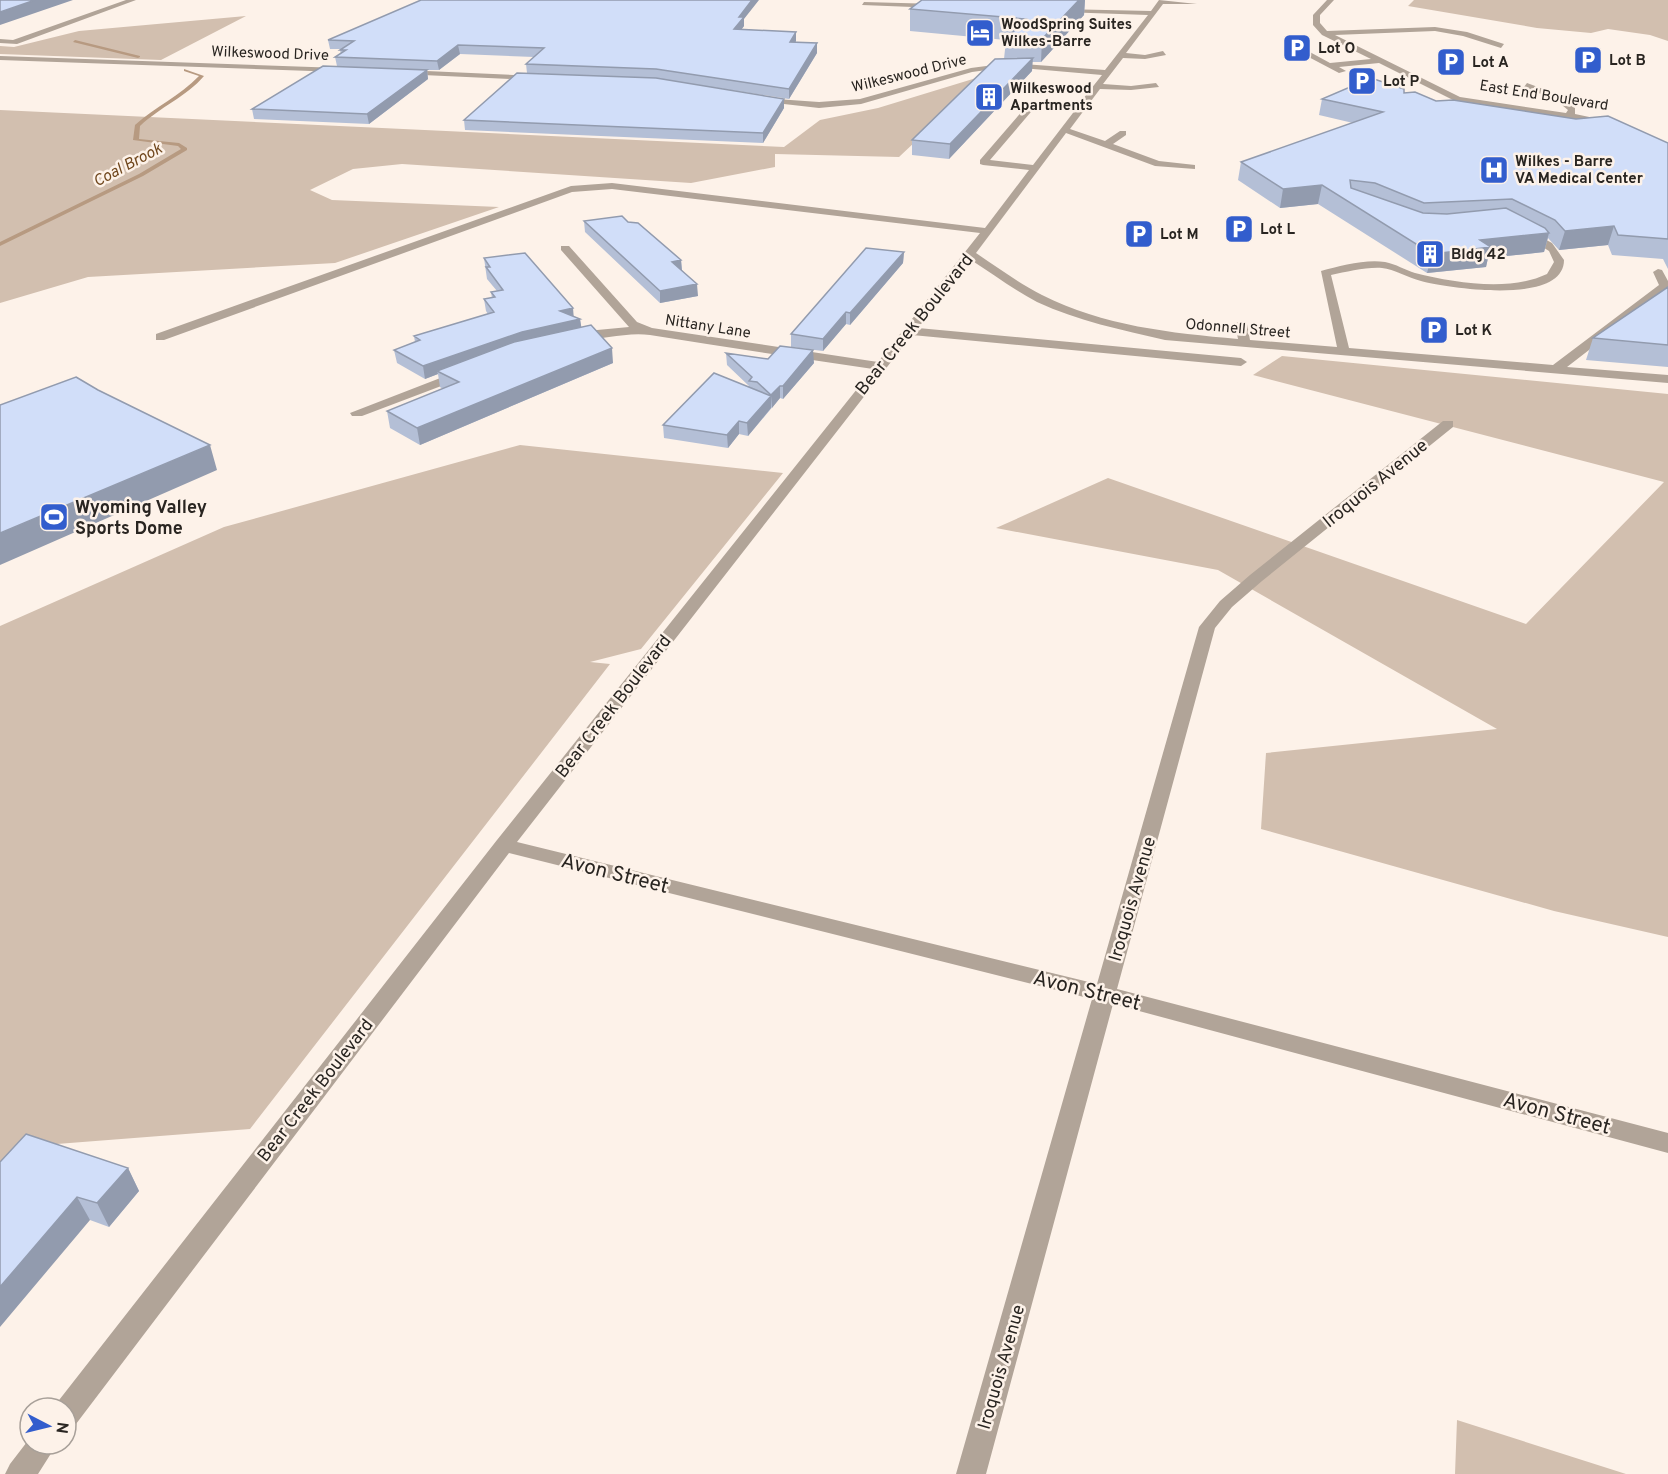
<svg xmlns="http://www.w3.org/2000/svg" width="1668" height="1474" font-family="Overpass,sans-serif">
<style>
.green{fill:#d2bfaf}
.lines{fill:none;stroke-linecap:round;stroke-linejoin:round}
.stream{fill:#b79a81;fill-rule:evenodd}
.minor{fill:#b1a498;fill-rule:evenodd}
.wall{fill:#b4bfd6}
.shaded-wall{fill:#929bae}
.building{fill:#d1def9;stroke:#929bae;stroke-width:1.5}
.labels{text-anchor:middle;stroke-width:5;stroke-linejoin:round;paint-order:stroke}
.far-poi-label{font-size:15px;font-weight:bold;fill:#292521;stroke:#fdf2e9;text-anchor:start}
.far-street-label{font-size:15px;fill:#292521;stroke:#fdf2e9}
.far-water-label{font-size:16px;font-style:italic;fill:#70471d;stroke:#fdf2e9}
.street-label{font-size:18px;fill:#292521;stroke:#fdf2e9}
.poi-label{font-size:18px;font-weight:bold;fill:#292521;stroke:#fdf2e9;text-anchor:start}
.near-street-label{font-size:21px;fill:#292521;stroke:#fdf2e9}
</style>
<rect width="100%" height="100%" fill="#fdf2e9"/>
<!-- green -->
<path class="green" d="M1414 0H1668V41L1650 35 1608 29 1591 33 1537 28 1408 6Z
M246 16 161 60 0 54V46L14 47 79 31Z
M986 75 899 157 775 154V167L691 183 402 164 353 169 310 190 332 200 499 207 335 263 88 277 0 303V110L784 147 820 120 878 108Z
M1282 356 1668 394V937L1554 911 1261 829 1266 753 1497 729 1218 570 996 528 1108 478 1526 624 1664 482 1253 375Z
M520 445 783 473 641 649 590 662 610 664 250 1129 31 1146 0 1171V626L224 527Z
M1457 1420 1626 1474H1455Z"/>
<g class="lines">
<!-- stream -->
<path class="stream" d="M75 40 140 56V57L138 58 73 42Z
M184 69 204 76C186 97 160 107 140 126L139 139 179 143 187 148V150L143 176 0 246V242L139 174 181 149 178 146 133 140 135 125C155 107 180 96 199 76L184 71Z"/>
<!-- minor -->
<path class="minor" d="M126 0H136L17 44 0 43V39L13 40Z
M1159 0 1197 4H1163L1126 53 1145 55 1163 51 1166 55 1145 59 1123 58 1103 84 1131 86 1156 83 1159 87 1131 90 1100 89 1070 129 1105 141 1120 131H1126V135L1113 144 1159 161 1195 165V169L1155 166 1066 133 976 253C998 268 1019 283 1042 295 1103 326 1171 333 1238 339L1235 324 1241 320 1247 324 1250 340 1337 347 1321 271C1340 266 1365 259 1385 262 1396 264 1405 270 1415 273 1456 283 1509 292 1547 274L1554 262 1549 251 1522 234V230L1526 229 1552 243 1564 260C1564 306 1448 288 1421 281 1408 278 1394 269 1382 268 1365 267 1347 272 1331 275L1349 348 1553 365 1659 285 1653 272 1658 269 1662 270 1668 281V289L1567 367 1668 375V383L1165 340C1122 330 1078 321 1037 302 1014 290 993 274 971 260L918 328 1241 358 1247 362 1241 366 912 335 517 842 1097 984 1199 627 1220 601 1250 575 1443 421H1453V427L1262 581 1232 607 1215 628 1117 989 1668 1133V1153L1113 1004 986 1474H956L1092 999 509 853 76 1424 66 1428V1408H54L56 1404 497 840 873 369C798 358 724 347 650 335 624 331 593 343 572 339V333L576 332 629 327 561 250V246H569L637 322 652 328 878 362 980 233 612 189 572 192 164 340H156V334L571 186 612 183 985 228 1029 170 983 165 980 164V160L1031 101 1079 104 1102 75 1009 67 972 72 861 104 819 108 758 101 762 98 819 102 860 99 971 68 1009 63 1105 70 1148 15 1062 12 1060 9 1151 11ZM1036 106 1076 109 1033 165 990 160Z
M1327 0H1334L1320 15V23L1327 31 1435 27 1467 32 1504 44 1501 48 1463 36 1435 31 1335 35 1460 97 1566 113 1568 110 1556 100 1524 87 1527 83 1562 96 1575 108V114L1618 123 1614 126 1455 101 1379 63 1339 67 1346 71 1339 73 1301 53 1308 51 1330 63 1371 59 1322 35 1313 25V15Z
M864 2 938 4 941 6 938 8 862 5Z
M0 56 340 68 344 70 340 72 0 60Z
M404 70 535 76 539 78 535 80 401 74Z
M461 370 467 374 465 377 362 416H352L350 413Z
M30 1438V1444H57L38 1474H5L10 1464Z"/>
</g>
<!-- wall -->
<path class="wall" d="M922 0H1085L1084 15 1041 62H1032V71L949 159 912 155V140L1004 59 1006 40 910 31V9Z
M744 19V26L741 30 796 41 795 43H817V53L789 99 711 87 784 108 763 143 465 130 464 120 527 73 526 64 534 57 460 54 439 70H427L428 79 369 124 254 119 252 109 337 66 335 57 341 54 340 50 341 49H330L328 40Z
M1404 93 1436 101 1668 143V269L1663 259 1612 255 1608 245 1559 250 1548 238 1544 252 1488 258 1486 267 1427 273 1318 204 1280 208 1238 180 1241 162 1353 123 1319 115 1322 99Z
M584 221 628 222 681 260 682 270 698 296 660 303 585 232Z
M904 252 903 263 850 325 846 324 823 351 791 347V334Z
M484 258 573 316 580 319 581 327 613 363 420 445 390 428 387 411 443 389 440 387 438 374 425 379 397 363 394 350 415 342 414 336 488 314 486 311 484 299 492 298 491 292 497 291 487 279Z
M1668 287V367L1586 360 1593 338Z
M726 353 768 359 814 363 783 399 780 398 748 436 739 434 728 448 664 438 663 425 749 386 727 365Z
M0 1162 128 1168 139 1191 109 1227 90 1220Z"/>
<!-- shaded-wall -->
<path class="shaded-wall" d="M35 0H73L0 25V12Z
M752 0H759L744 19V26L735 38 734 29 739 17Z
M1079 0H1085L1084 15 1041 62 1042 39Z
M796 32V41L790 52V42Z
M817 43V53L789 99V89Z
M458 45 460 54 439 70 437 61Z
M1033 58 1032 71 949 159 950 144Z
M427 70 428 79 369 124 367 114Z
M784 99V108L763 143V133Z
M1322 185 1318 204 1280 208 1283 189Z
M1614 226 1608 245 1559 250 1565 231Z
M1549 233 1544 252 1488 258 1486 267 1427 273 1432 254 1480 240Z
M904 252 903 263 850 325V313Z
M681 260 682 272 672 262Z
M697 284 698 296 660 303V291Z
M573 308 574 320 560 311Z
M846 312V324L823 351V339Z
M580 319 582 331 437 371 438 374 425 379 423 366 522 332Z
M612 348 613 363 420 445 417 428Z
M813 350 814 363 783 399V386Z
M780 386V398L772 408 771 395Z
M771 396V408L748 436 747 423Z
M739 421V434L728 448 727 435Z
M210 445 217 470 0 565V533Z
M128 1168 139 1191 109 1227 97 1203Z
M77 1197 90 1220 0 1327V1287Z"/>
<!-- building -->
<path class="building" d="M0 0H35L0 12Z
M421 0H752L739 17H744L734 29 796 32 790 42 817 43 789 89 656 69 526 64 544 48 458 45 437 61 335 57 346 50H340L354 41 328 40Z
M922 0H1079L1042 39H1006L1026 19 910 9Z
M1033 58 950 144 912 140 995 59Z
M323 66 427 70 367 114 252 109Z
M517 73 656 78 784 99 763 133 464 120Z
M1371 78 1404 89V93L1415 92 1436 101 1453 100 1576 119 1608 116 1668 143V239L1618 235 1614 226 1565 231 1555 220 1512 199 1424 203 1375 183 1350 180 1351 188 1423 213 1447 214 1506 208 1545 228 1549 233 1480 240 1491 247 1432 254 1322 185 1283 189 1241 162 1383 112 1322 99Z
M622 216 628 222 638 223 681 260 672 262 697 284 660 291 584 221Z
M866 248 904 252 850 313 846 312 823 339 791 334Z
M525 253 573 308 560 311 580 319 522 332 423 366 394 350 420 340 414 336 494 312 484 299 495 297 491 292 503 290 486 267H490L484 258Z
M1668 287V345L1593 338Z
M591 325 612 348 417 428 387 411 459 382 437 371 514 342Z
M780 346 813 350 783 386H780L771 395 757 382 749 381 752 377 726 353 768 359Z
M714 373 771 396 747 423 739 421 727 435 663 425Z
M76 377 98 390 210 445 0 533V405Z
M26 1134 128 1168 97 1203 77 1197 0 1287V1162Z"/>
<!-- icons -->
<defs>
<g id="hotel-square" transform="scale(1.5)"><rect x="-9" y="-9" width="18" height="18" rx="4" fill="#325dcd" stroke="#fdf2e9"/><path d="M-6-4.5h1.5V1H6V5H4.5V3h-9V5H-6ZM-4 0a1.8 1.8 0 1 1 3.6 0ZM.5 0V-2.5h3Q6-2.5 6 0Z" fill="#fff"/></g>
<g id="parking-square" transform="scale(1.5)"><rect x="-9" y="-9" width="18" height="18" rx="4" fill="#325dcd" stroke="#fdf2e9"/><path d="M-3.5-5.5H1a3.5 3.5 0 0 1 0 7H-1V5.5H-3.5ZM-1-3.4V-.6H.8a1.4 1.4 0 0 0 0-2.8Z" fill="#fff"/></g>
<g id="building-square" transform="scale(1.5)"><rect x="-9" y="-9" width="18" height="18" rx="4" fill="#325dcd" stroke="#fdf2e9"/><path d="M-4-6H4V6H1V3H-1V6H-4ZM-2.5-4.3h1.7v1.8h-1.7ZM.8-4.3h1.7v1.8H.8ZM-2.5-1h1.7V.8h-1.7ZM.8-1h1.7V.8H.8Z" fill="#fff"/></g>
<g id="hospital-square" transform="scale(1.5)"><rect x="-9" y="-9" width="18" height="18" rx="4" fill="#325dcd" stroke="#fdf2e9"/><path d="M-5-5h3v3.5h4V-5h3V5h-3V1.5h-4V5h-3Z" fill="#fff"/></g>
<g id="stadium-square" transform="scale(1.5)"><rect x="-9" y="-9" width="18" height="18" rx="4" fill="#325dcd" stroke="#fdf2e9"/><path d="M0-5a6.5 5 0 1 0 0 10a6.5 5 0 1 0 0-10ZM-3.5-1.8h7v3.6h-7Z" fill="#fff"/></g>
</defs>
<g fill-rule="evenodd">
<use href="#hotel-square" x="980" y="33"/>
<use href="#parking-square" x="1297" y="48"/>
<use href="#parking-square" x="1588" y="60"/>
<use href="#parking-square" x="1451" y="62"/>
<use href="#parking-square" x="1362" y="81"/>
<use href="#building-square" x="989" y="97"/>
<use href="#hospital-square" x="1494" y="170"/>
<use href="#parking-square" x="1239" y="229"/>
<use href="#parking-square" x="1139" y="234"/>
<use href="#building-square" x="1430" y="254"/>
<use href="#parking-square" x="1434" y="330"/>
<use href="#stadium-square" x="54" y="517"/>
</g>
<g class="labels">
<!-- far-poi labels -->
<g class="far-poi-label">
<text x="1001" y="29">WoodSpring Suites<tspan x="1001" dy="17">Wilkes-Barre</tspan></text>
<text x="1318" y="53">Lot O</text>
<text x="1609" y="65">Lot B</text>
<text x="1472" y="67">Lot A</text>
<text x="1383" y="86">Lot P</text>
<text x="1010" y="93">Wilkeswood<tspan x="1010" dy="17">Apartments</tspan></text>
<text x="1515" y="166">Wilkes - Barre<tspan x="1515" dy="17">VA Medical Center</tspan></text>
<text x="1260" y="234">Lot L</text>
<text x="1160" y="239">Lot M</text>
<text x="1451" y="259">Bldg 42</text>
<text x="1455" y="335">Lot K</text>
</g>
<!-- far-street labels -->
<g class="far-street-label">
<text transform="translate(270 53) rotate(2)" y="5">Wilkeswood Drive</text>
<text transform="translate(909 73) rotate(-14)" y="5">Wilkeswood Drive</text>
<text transform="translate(1544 95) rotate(9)" y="5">East End Boulevard</text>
<text transform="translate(708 326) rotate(9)" y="5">Nittany Lane</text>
<text transform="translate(1238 328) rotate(5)" y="5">Odonnell Street</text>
</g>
<!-- far-water labels -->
<g class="far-water-label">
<text transform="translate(127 164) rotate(-28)" y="6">Coal Brook</text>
</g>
<!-- street labels -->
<g class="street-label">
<text transform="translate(914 324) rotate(-51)" y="6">Bear Creek Boulevard</text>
<text transform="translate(1375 483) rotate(-39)" y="6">Iroquois Avenue</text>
<text transform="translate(613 706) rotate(-52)" y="6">Bear Creek Boulevard</text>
<text transform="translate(1132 899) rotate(-74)" y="6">Iroquois Avenue</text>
<text transform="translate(315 1090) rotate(-52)" y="6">Bear Creek Boulevard</text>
<text transform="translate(1001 1367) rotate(-74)" y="6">Iroquois Avenue</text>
</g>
<!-- poi labels -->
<g class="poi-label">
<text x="75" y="513">Wyoming Valley<tspan x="75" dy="21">Sports Dome</tspan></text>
</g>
<!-- near-street labels -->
<g class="near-street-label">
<text transform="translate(615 873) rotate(14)" y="7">Avon Street</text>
<text transform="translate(1087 990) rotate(14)" y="7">Avon Street</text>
<text transform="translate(1557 1113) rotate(15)" y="7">Avon Street</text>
</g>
</g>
<!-- north arrow -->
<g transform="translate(48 1426) rotate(97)"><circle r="28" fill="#fdf2e9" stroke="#a8a099" stroke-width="1.5"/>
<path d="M0-4.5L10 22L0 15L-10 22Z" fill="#325dcd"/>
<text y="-9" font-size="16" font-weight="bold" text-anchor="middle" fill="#292521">N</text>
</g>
</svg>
